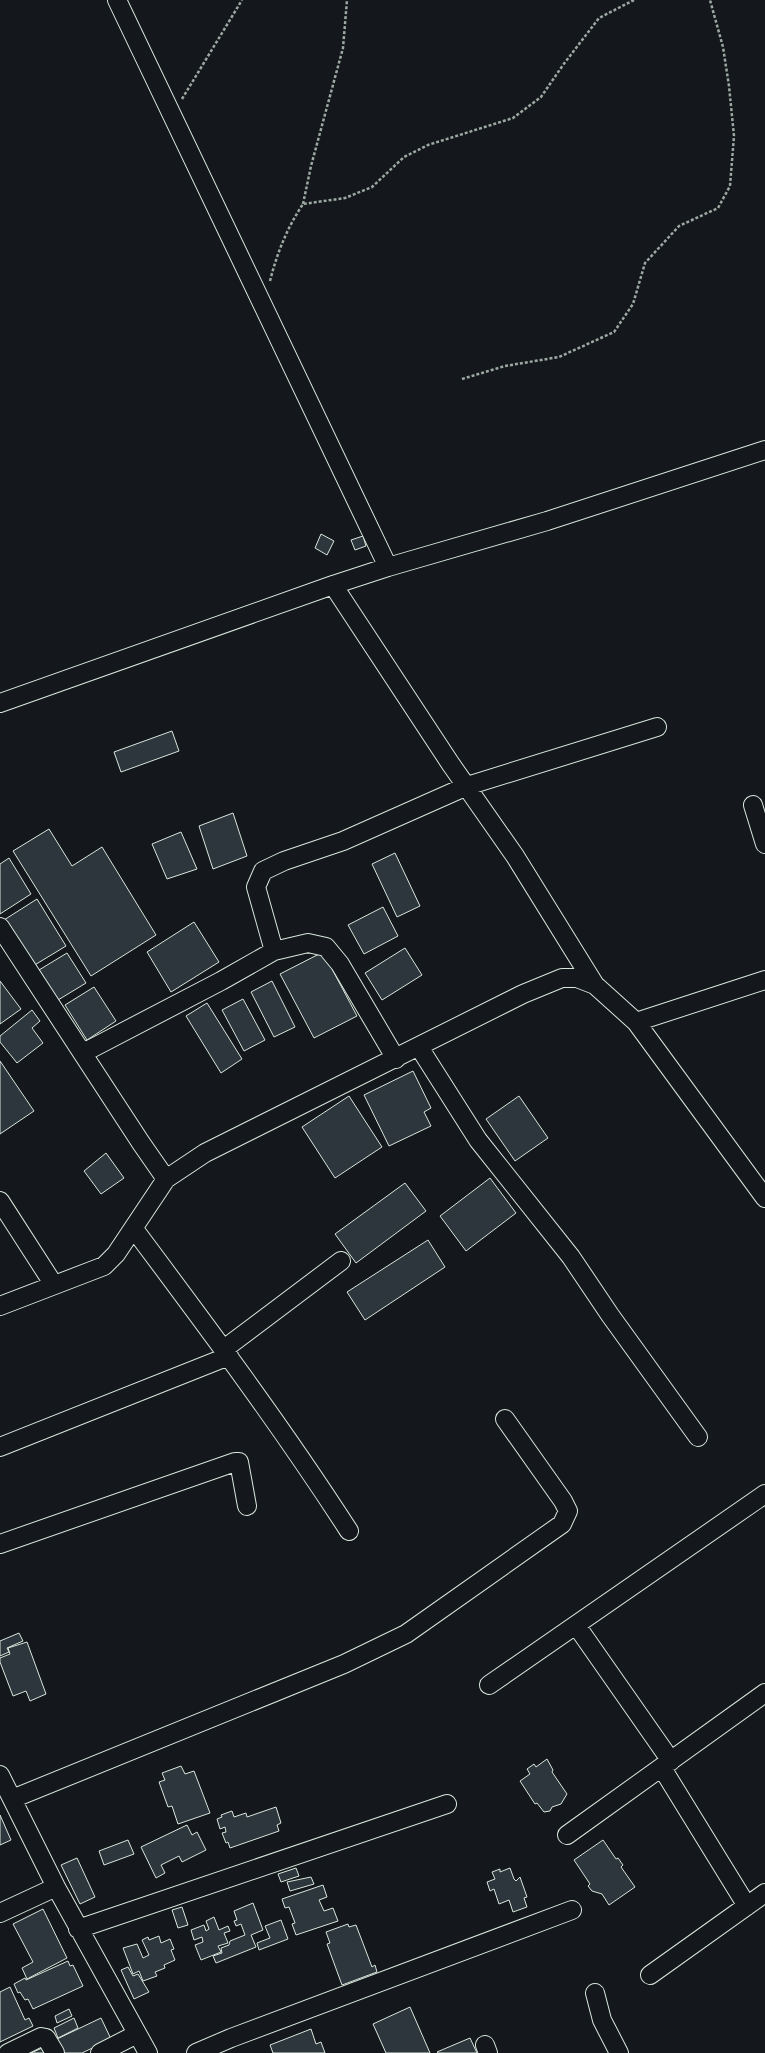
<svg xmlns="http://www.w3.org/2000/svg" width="765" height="2053" font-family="Cabin,sans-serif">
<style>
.building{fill:#2c363c;stroke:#d8e6dc}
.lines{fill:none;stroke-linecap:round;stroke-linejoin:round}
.minor-casing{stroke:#d8e6dc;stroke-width:20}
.path{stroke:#9da8a2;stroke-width:2.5;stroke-dasharray:3 2;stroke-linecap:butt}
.minor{stroke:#14181c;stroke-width:18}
</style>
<rect width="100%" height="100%" fill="#14181c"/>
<!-- building -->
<path class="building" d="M321 534 334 541 327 555 315 548Z
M363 536 366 546 355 550 351 540Z
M172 731 179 751 121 772 114 752Z
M233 813 247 856 213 869 199 826Z
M49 829 72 866 102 847 156 935 91 976 13 851Z
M181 832 197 869 167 879 152 844Z
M395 853 420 906 397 917 372 864Z
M9 858 31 894 0 914V864Z
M37 899 66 946 33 966 4 920Z
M383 907 398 936 364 954 348 925Z
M194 922 219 962 171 992 147 952Z
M405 948 422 975 382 1000 365 973Z
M323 952 357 1016 314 1038 280 974Z
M67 953 86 983 58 1000 39 970Z
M0 981 21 1009 0 1024Z
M272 981 295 1027 274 1037 251 992Z
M94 987 116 1021 87 1040 65 1005Z
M243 999 265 1040 244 1051 222 1010Z
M207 1003 242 1059 221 1073 186 1016Z
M32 1010 40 1021 32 1028 43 1043 17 1063 0 1042V1036Z
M0 1061 34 1111 0 1134Z
M413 1071 431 1108 424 1112 431 1126 389 1146 364 1095Z
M349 1096 382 1147 335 1178 302 1127Z
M519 1096 548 1138 515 1161 486 1119Z
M106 1153 124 1178 101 1194 84 1171Z
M490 1178 516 1213 466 1251 440 1216Z
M405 1183 426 1211 356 1263 335 1234Z
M428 1240 445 1267 365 1320 347 1292Z
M19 1633 23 1641 7 1648 9 1652 0 1656V1641Z
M27 1642 46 1694 30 1701 26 1691 13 1696 0 1662V1658L10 1654 8 1648Z
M547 1759 553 1770 552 1772 567 1794 561 1804 552 1807 550 1811 544 1812 537 1803 535 1804 520 1781 530 1774 527 1769 534 1764 536 1767Z
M181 1766 185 1774 194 1771 210 1813 178 1824 172 1806 168 1807 159 1782 165 1780 162 1773Z
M276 1807 281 1823 277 1825 279 1831 230 1848 228 1842 226 1843 222 1833 226 1832 225 1827 220 1829 217 1819 222 1817 221 1815 232 1811 234 1817 246 1813 247 1817Z
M0 1815 11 1840 0 1845Z
M187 1825 192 1835 197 1832 206 1850 182 1862 179 1856 161 1865 165 1873 156 1878 141 1847Z
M128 1840 134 1854 104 1865 99 1851Z
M603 1840 616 1859 618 1858 623 1865 621 1867 635 1887 609 1905 602 1894 592 1891 588 1886 590 1884 574 1860Z
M77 1858 95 1897 80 1904 61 1865Z
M296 1868 299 1876 281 1882 278 1874Z
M510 1868 514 1879 516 1881 520 1877 527 1897 524 1898 527 1907 513 1912 509 1900 499 1904 494 1889 490 1891 487 1882 495 1879 492 1872 500 1869V1872Z
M311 1877 314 1884 290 1891 287 1882Z
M323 1885 327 1897 319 1900 324 1911 333 1908 338 1921 296 1935 292 1924 295 1923 289 1907 285 1908 282 1899Z
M253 1903 263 1930 251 1935 256 1947 216 1963 213 1956 222 1953 221 1948 229 1945 230 1941 245 1935 241 1924 236 1926 234 1921 237 1920 234 1911Z
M182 1907 188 1925 178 1928 172 1910Z
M43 1909 67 1958 27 1979 22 1968 33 1962 13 1924Z
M214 1917 219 1930 228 1926 230 1931 224 1933 228 1943 218 1946 221 1952 201 1960 195 1945 203 1942 202 1937 194 1940 191 1930 204 1925 206 1931 209 1929 206 1921Z
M281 1920 288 1939 259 1950 257 1943 270 1938 265 1926Z
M348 1924 349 1927 356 1925 372 1967 375 1965 377 1972 342 1985 327 1944 330 1943 326 1932Z
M159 1936 161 1943 170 1939 174 1949 171 1950 175 1960 164 1965 165 1968 155 1972 157 1976 143 1981 139 1971 133 1974 123 1948 137 1944 143 1958 149 1955 142 1940 148 1937 149 1940Z
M68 1961 70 1966 73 1965 83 1986 33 2009 28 1999 25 2000 20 1992 18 1993 14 1984 25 1978 26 1980Z
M128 1967 133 1976 138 1974 149 1992 134 1999 121 1970Z
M10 1987 25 2020 29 2018 33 2026 0 2042V1992Z
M410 2007 430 2053H386L373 2024Z
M69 2009 72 2016 57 2023 55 2016Z
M74 2018 78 2028 58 2038 54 2028Z
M101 2018 111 2039 82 2053H64L57 2039Z
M311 2029 316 2044 321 2042 325 2053H273L270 2045Z
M470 2038 477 2053H438L437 2052Z
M42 2048 44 2053H31Z"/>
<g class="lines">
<!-- minor casing -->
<g class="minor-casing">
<path id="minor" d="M117 0 388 567
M333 585 450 763 515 856 595 985
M0 703 333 585 388 567 547 521 765 450
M753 805 765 844
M0 927 141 1143 166 1179
M274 951 256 887 263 871 284 861 343 841 467 786 657 727
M636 1022 765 980
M419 1047 478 1140 571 1257 610 1315 698 1437
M83 1053 221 981 274 951 308 943 326 947 340 964 396 1059
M0 1201 54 1285
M134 1229C208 1328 282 1427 349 1531
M0 1306 104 1266 116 1254 166 1179 205 1153 523 994 562 978H577L595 985 636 1022 765 1198
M224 1349 341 1261
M0 1447 229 1356
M0 1544 235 1462H239L247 1506
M576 1625 671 1761
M489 1685 765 1494
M662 1768 747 1906
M0 1775 56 1887 148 2053
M12 1799 344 1664 406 1634 562 1524 568 1511 563 1501 505 1419
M567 1835 765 1693
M0 1913 56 1887
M78 1929 447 1804
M650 1975 765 1893
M595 1993 602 2020 619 2053
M485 2045 488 2053
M8 2053 41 2037 46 2038 55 2053
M100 2053 137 2034
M196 2053 231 2038 572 1910"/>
</g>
<!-- path -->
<path class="path" d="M182 99 242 0
M303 204 311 166 343 48 347 0
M270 281C277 253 287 228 303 204L345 198 372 187 404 157 428 145 513 118 541 97 563 65 599 18 634 0
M462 379 505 366 559 357 614 332 633 304 645 263 679 226 718 208 730 186 734 136 729 86 723 47 710 0"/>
<!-- minor -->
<use href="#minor" class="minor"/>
</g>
</svg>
